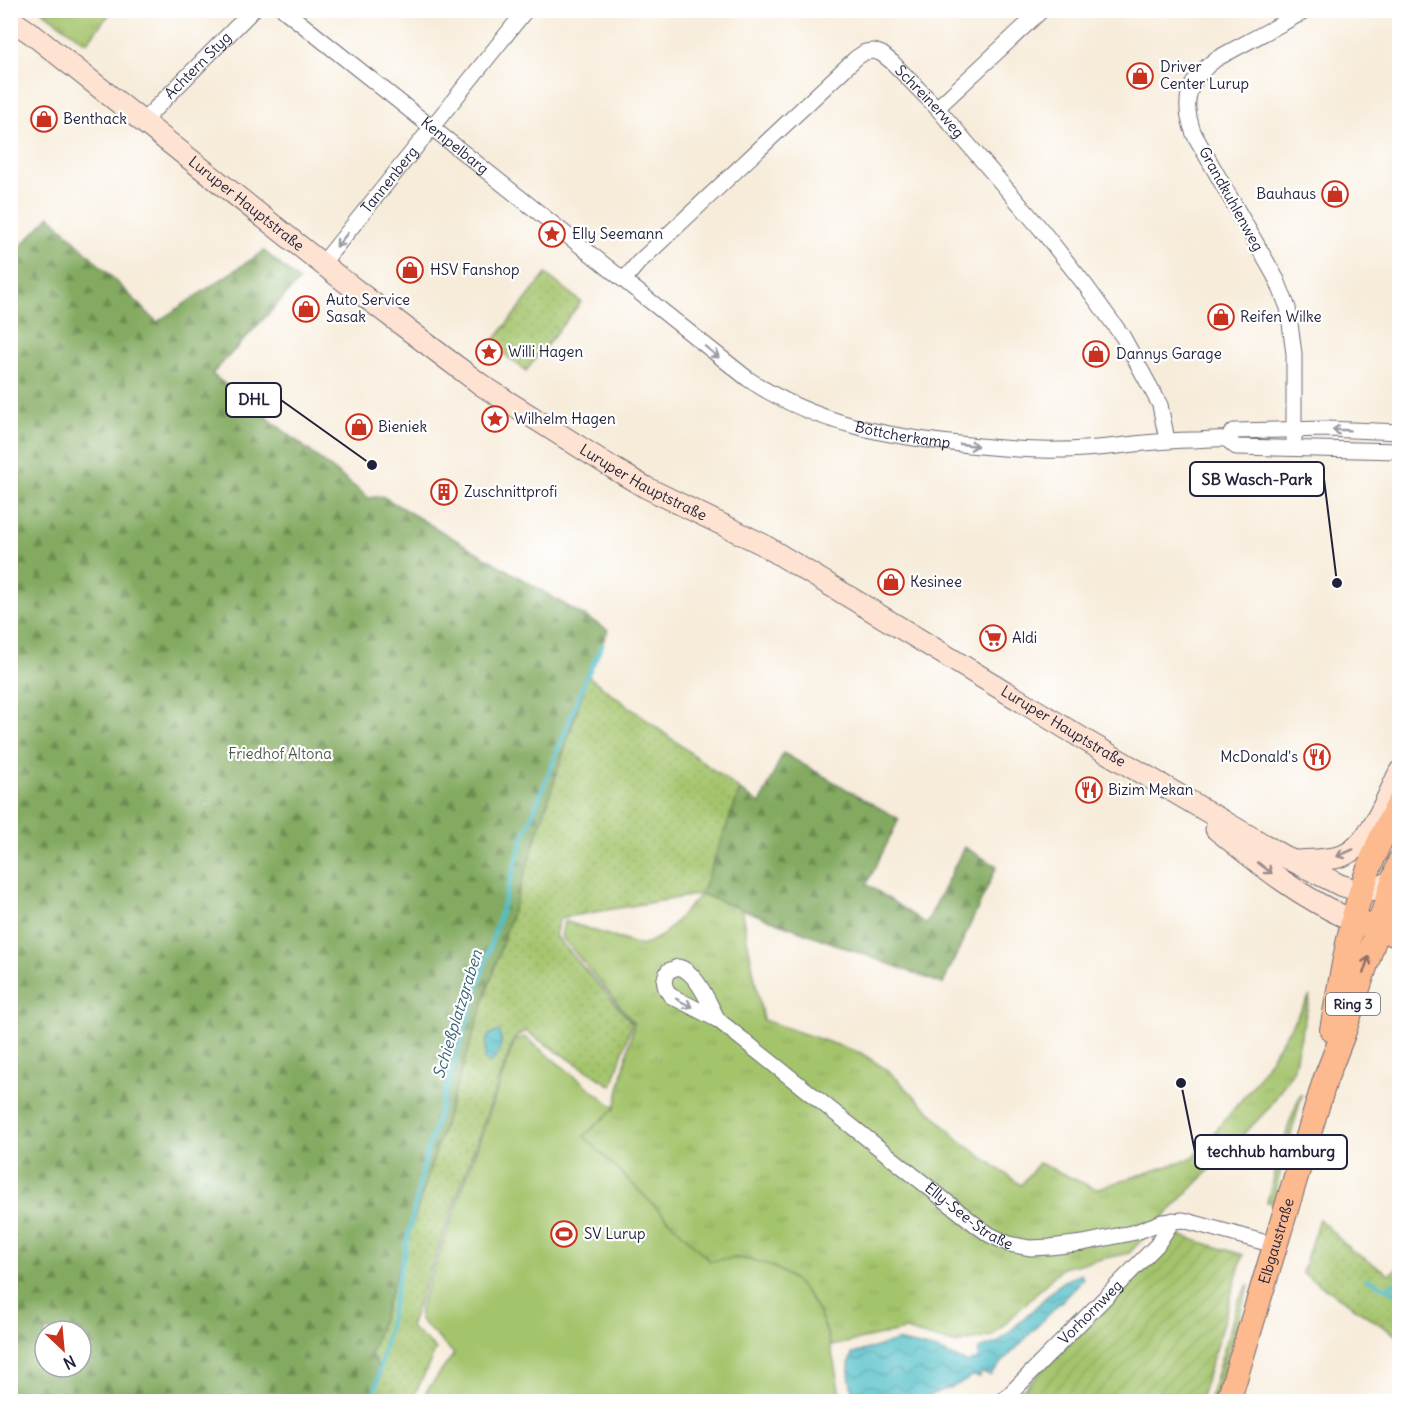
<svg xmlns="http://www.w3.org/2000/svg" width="1410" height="1412" font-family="Delius,sans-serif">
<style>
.grass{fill:url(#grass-tufts);stroke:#637354;stroke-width:1.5}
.forest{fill:url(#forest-firs);stroke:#52664e;stroke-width:1.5;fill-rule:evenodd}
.park{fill:url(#park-dots);stroke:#637354;stroke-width:1.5}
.garden{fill:url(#garden-furrows);stroke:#637354;stroke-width:1.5}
.pitch{fill:#a4c46c;stroke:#637354;stroke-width:1.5}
.water{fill:url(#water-waves);stroke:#3a7082;stroke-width:1.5}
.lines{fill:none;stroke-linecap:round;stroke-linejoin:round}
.stream{stroke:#51bfc8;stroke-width:4.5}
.street-casing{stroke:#6d6973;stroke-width:17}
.secondary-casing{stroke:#6d6973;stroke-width:23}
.primary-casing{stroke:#6d6973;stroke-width:26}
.street{stroke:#fff;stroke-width:15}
.secondary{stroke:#fee3d2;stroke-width:21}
.primary{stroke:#fcba8e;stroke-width:24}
.oneway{stroke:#9c9ca7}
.oneway2{stroke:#9b8c8e}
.oneway3{stroke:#8f6e64}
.labels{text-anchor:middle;stroke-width:4.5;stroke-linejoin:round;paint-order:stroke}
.shield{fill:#fff;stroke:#646476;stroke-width:1.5}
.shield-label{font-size:14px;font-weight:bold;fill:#22223b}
.street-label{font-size:15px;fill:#22223b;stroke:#fff}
.poi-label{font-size:15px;fill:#22223b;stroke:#fff;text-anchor:start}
.park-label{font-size:15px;fill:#505b4c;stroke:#fff}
.water-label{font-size:16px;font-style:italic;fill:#356173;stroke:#fff}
.leader{fill:none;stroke:#22223b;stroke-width:2}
.callout-dot{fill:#22223b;stroke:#fff;stroke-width:2}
.callout{fill:#fff;stroke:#22223b;stroke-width:2}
.callout-label{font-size:16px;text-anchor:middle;font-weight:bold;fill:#22223b}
</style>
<defs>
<pattern id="grass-tufts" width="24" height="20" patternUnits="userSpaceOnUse" patternTransform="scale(1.5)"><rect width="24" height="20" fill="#a4c46c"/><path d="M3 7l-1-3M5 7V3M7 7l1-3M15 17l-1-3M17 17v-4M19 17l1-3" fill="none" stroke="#8da85e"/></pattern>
<pattern id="forest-firs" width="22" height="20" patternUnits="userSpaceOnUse" patternTransform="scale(1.5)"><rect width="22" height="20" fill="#83aa60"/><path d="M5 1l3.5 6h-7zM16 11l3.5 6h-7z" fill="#6b8a50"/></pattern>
<pattern id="park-dots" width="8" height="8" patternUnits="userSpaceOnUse" patternTransform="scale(1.5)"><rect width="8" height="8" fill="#a4c46c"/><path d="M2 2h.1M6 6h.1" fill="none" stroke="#8da85e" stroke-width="1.8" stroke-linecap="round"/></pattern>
<pattern id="garden-furrows" width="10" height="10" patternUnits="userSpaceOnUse" patternTransform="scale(1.5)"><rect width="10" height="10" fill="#a4c46c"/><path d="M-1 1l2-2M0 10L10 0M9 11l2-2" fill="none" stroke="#8da85e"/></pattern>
<pattern id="water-waves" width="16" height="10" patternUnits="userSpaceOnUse" patternTransform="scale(1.5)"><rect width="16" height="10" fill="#51bfc8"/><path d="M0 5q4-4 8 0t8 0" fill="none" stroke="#439ba4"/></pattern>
</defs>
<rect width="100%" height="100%" fill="#fff"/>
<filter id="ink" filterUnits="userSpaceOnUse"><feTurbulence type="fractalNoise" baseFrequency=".0167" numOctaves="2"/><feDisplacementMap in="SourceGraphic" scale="12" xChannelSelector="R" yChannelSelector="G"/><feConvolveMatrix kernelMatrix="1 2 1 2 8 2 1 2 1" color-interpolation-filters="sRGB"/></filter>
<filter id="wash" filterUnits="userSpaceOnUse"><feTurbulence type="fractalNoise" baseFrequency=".008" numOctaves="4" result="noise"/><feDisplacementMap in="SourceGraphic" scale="24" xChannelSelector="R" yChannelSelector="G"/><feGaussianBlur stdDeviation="1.35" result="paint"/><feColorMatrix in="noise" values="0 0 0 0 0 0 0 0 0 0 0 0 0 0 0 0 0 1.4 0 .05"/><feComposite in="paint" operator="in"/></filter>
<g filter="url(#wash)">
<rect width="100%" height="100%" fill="#f7ecda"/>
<!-- grass -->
<path class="grass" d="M42 11H112L86 43Z
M701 894 741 908 763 1020 861 1053 890 1072 960 1141 1021 1185 1039 1163 1096 1189 1193 1158 1253 1086 1310 996 1293 1071 1269 1108 1129 1253 1062 1268 992 1336 954 1344 905 1330 830 1346 824 1324 752 1259 733 1258 710 1262 584 1136 615 1108 634 1023 561 936 564 921 642 946 663 935Z
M1300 1095H1302L1272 1203 1267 1202 1289 1124Z
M1249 1284 1214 1401H1209L1238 1301Z"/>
<!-- forest -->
<path class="forest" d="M50 216 157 322 264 251 299 281 212 374 369 498 382 496 608 630 588 676 371 1354 381 1372 371 1401H11L10 242 18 249ZM45 1331H81V1367H45Z
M783 753 899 819 867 884 926 924 964 847 997 866 943 984 701 894 740 790 760 804Z"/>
<!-- park -->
<path class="park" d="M546 274 581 302 526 371 491 344Z
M588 676 740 790 701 894 560 918 555 935 632 1023 612 1086 525 1031 514 1039 410 1327 436 1349 415 1394 387 1401 371 1402 381 1372 371 1354Z
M1319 1219 1351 1250 1389 1274 1399 1267V1337L1302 1273Z"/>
<!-- garden -->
<path class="garden" d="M1175 1234 1243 1255 1200 1401 1010 1402Z"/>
<!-- pitch -->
<path class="pitch" d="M525 1037 615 1108 584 1136 710 1261C734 1256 756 1258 777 1269 827 1295 832 1352 841 1401H419L454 1354 419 1319 420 1308 515 1040Z"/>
<!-- water -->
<path class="water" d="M499 1031C504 1044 499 1055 489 1064L485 1060 486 1041 489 1035Z
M1081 1274 1083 1279 990 1375 981 1372 980 1377 970 1376 966 1381 917 1401H854C852 1387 845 1368 852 1354L897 1341 938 1350 967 1363 973 1360 977 1361 979 1349 999 1342 1062 1282Z"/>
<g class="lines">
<!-- stream -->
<path class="stream" d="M1367 1279 1387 1288 1400 1279
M1387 1288 1394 1292 1400 1291
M373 1402 397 1285 427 1152 523 839 586 678 602 645"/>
</g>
</g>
<g filter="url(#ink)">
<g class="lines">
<!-- street casing -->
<g class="street-casing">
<g id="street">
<path id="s1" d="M284 10 748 379C815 424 889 437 969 445 999 448 1030 451 1060 450 1105 450 1148 440 1193 440 1203 440 1215 438 1225 439 1229 440 1232 444 1236 447L1400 451"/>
<path d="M937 108 1042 10"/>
<path id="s2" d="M143 121 253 10"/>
<path id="s3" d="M322 264 526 10"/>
<path id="s4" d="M624 280 638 263 856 58 865 52 874 51 882 54 892 62 937 108 1040 228 1086 286 1123 337 1160 405 1167 440"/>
<path d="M1226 439 1234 431 1327 429 1400 432"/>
<path d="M1294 448V354L1288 308 1277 280 1194 134C1181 101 1188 80 1216 59L1307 10"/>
<path id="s5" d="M718 1020C709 1004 696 970 678 967L668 971C662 981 664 988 671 996L718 1020 976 1225 990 1235 1009 1244 1030 1248 1050 1247 1083 1243 1136 1232 1162 1222 1183 1220 1274 1245"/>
<path id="s6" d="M1002 1402 1157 1245 1173 1220"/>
</g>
</g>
<!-- secondary casing -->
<g class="secondary-casing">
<g id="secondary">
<path id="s7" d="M10 19 32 34 335 274 448 360 483 386 613 468 645 487 762 544 1090 743 1285 857 1340 885 1360 891 1377 889 1393 880"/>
<path d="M1216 829C1259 864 1300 898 1352 920"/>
<path d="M1294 861C1310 860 1327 861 1342 856 1370 846 1387 796 1400 771"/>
</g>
</g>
<!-- primary casing -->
<g class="primary-casing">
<g id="primary">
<path d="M1362 923 1400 936"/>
<path d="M1332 1030C1347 946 1356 877 1400 802"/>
<path id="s8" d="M1228 1402 1325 1080 1343 1034 1400 861"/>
</g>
</g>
<!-- street -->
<use href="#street" class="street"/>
<!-- secondary -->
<use href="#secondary" class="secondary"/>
<!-- primary -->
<use href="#primary" class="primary"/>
</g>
<!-- one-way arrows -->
<defs><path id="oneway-shaft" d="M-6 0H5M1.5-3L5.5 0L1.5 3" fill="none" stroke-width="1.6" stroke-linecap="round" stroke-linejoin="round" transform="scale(1.5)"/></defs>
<g class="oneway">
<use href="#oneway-shaft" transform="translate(342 240) rotate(129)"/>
<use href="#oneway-shaft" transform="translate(712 352) rotate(39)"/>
<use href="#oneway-shaft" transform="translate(1341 430) rotate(-178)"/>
<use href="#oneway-shaft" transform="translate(969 445) rotate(6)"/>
<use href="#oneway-shaft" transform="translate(684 1003) rotate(28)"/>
</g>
<g class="oneway2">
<use href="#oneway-shaft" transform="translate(1345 853) rotate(156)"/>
<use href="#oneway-shaft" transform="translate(1265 868) rotate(38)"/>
</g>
<use class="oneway3" href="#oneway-shaft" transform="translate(1366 965) rotate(-72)"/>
</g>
<!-- icons -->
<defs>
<g id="shop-ring" transform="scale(1.35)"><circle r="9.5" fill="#fff" stroke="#c8321e" stroke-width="1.5"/><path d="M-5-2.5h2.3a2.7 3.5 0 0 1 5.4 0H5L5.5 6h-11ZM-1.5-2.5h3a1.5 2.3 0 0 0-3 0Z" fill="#c8321e"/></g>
<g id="sight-ring" transform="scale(1.35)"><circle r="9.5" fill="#fff" stroke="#c8321e" stroke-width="1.5"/><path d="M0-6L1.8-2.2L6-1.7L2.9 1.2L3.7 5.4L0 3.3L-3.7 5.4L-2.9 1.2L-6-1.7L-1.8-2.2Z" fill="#c8321e"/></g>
<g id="building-ring" transform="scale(1.35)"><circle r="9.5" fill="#fff" stroke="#c8321e" stroke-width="1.5"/><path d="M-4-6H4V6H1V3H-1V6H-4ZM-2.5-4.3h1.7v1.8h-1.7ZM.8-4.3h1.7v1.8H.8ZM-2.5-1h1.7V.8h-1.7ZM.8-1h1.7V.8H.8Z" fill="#c8321e"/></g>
<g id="supermarket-ring" transform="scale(1.35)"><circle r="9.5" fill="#fff" stroke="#c8321e" stroke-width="1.5"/><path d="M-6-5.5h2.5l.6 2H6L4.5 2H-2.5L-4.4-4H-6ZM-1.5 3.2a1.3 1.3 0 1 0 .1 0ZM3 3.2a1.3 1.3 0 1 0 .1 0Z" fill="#c8321e"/></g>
<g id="restaurant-ring" transform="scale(1.35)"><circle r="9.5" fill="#fff" stroke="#c8321e" stroke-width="1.5"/><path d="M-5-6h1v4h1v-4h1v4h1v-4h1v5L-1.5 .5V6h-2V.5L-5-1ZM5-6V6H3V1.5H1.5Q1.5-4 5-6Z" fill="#c8321e"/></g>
<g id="stadium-ring" transform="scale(1.35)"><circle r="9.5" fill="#fff" stroke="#c8321e" stroke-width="1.5"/><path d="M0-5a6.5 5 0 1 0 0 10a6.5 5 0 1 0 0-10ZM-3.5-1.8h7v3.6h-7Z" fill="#c8321e"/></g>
</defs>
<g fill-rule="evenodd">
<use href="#shop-ring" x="1140" y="76"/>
<use href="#shop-ring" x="44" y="119"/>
<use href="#shop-ring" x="1335" y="194"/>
<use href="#sight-ring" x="552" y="234"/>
<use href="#shop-ring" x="410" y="270"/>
<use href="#shop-ring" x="306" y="309"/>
<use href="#shop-ring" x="1221" y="317"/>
<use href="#sight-ring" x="489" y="352"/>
<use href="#shop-ring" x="1096" y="354"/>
<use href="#sight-ring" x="495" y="419"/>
<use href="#shop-ring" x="359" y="427"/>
<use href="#building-ring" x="444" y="492"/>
<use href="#shop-ring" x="891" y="582"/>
<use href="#supermarket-ring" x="993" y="638"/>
<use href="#restaurant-ring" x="1317" y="757"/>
<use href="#restaurant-ring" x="1089" y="790"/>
<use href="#stadium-ring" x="564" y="1234"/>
</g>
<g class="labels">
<!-- shield labels -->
<rect class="shield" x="1326" y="993" width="54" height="22" rx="4.5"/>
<g class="shield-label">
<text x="1353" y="1009">Ring 3</text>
</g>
<!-- street labels -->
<g class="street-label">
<text dy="5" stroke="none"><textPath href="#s2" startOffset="78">Achtern Styg</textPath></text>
<text dy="5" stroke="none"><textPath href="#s4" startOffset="417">Schreinerweg</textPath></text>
<text dy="5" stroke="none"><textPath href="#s1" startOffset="218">Kempelbarg</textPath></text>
<text dy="5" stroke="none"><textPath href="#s3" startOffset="108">Tannenberg</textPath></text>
<text transform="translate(1231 199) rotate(61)" y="5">Grandkuhlenweg</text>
<text dy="5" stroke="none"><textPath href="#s7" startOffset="300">Luruper Hauptstraße</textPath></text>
<text dy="5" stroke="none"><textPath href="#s1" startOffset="759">Böttcherkamp</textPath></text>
<text dy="5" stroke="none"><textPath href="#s7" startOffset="786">Luruper Hauptstraße</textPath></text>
<text dy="5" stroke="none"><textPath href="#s7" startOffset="1272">Luruper Hauptstraße</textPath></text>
<text dy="5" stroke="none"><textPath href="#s5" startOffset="478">Elly-See-Straße</textPath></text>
<text dy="5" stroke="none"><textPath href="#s8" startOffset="168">Elbgaustraße</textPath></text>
<text dy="5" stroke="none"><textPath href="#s6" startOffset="126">Vorhornweg</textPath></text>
</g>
<!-- poi labels -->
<g class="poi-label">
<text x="1160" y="72">Driver<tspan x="1160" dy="17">Center Lurup</tspan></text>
<text x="63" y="124">Benthack</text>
<text x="1316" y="199" text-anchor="end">Bauhaus</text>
<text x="572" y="239">Elly Seemann</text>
<text x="430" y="275">HSV Fanshop</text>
<text x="326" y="305">Auto Service<tspan x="326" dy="17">Sasak</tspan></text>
<text x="1240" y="322">Reifen Wilke</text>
<text x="508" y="357">Willi Hagen</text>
<text x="1116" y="359">Dannys Garage</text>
<text x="514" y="424">Wilhelm Hagen</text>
<text x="378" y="432">Bieniek</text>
<text x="464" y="497">Zuschnittprofi</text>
<text x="910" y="587">Kesinee</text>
<text x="1012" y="643">Aldi</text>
<text x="1298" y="762" text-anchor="end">McDonald's</text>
<text x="1108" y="795">Bizim Mekan</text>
<text x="584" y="1239">SV Lurup</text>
</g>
<!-- park labels -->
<g class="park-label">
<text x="280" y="759">Friedhof Altona</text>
</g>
<!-- water labels -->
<g class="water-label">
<text transform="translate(457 1014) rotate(-73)" y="6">Schießplatzgraben</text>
</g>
</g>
<!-- callouts -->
<path class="leader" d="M372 465L281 400M1337 583L1324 479M1181 1083L1195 1152"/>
<g class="callout-dot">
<circle cx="372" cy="465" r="6"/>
<circle cx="1337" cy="583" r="6"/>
<circle cx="1181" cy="1083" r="6"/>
</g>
<g class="callout">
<rect x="226" y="383" width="55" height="34" rx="6"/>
<rect x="1190" y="462" width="134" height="34" rx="6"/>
<rect x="1195" y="1135" width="152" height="34" rx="6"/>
</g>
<g class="callout-label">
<text x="254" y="405">DHL</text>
<text x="1257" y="485">SB Wasch-Park</text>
<text x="1271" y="1157">techhub hamburg</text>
</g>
<!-- margin -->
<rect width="1410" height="1412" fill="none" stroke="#fff" stroke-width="36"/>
<!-- north arrow -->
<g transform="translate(63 1349) rotate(154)"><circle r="28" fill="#ffffff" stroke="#a7a7b1" stroke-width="1.5"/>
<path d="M0-4.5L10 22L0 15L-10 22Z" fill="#c8321e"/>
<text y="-9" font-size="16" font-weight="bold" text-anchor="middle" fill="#22223b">N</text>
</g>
</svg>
